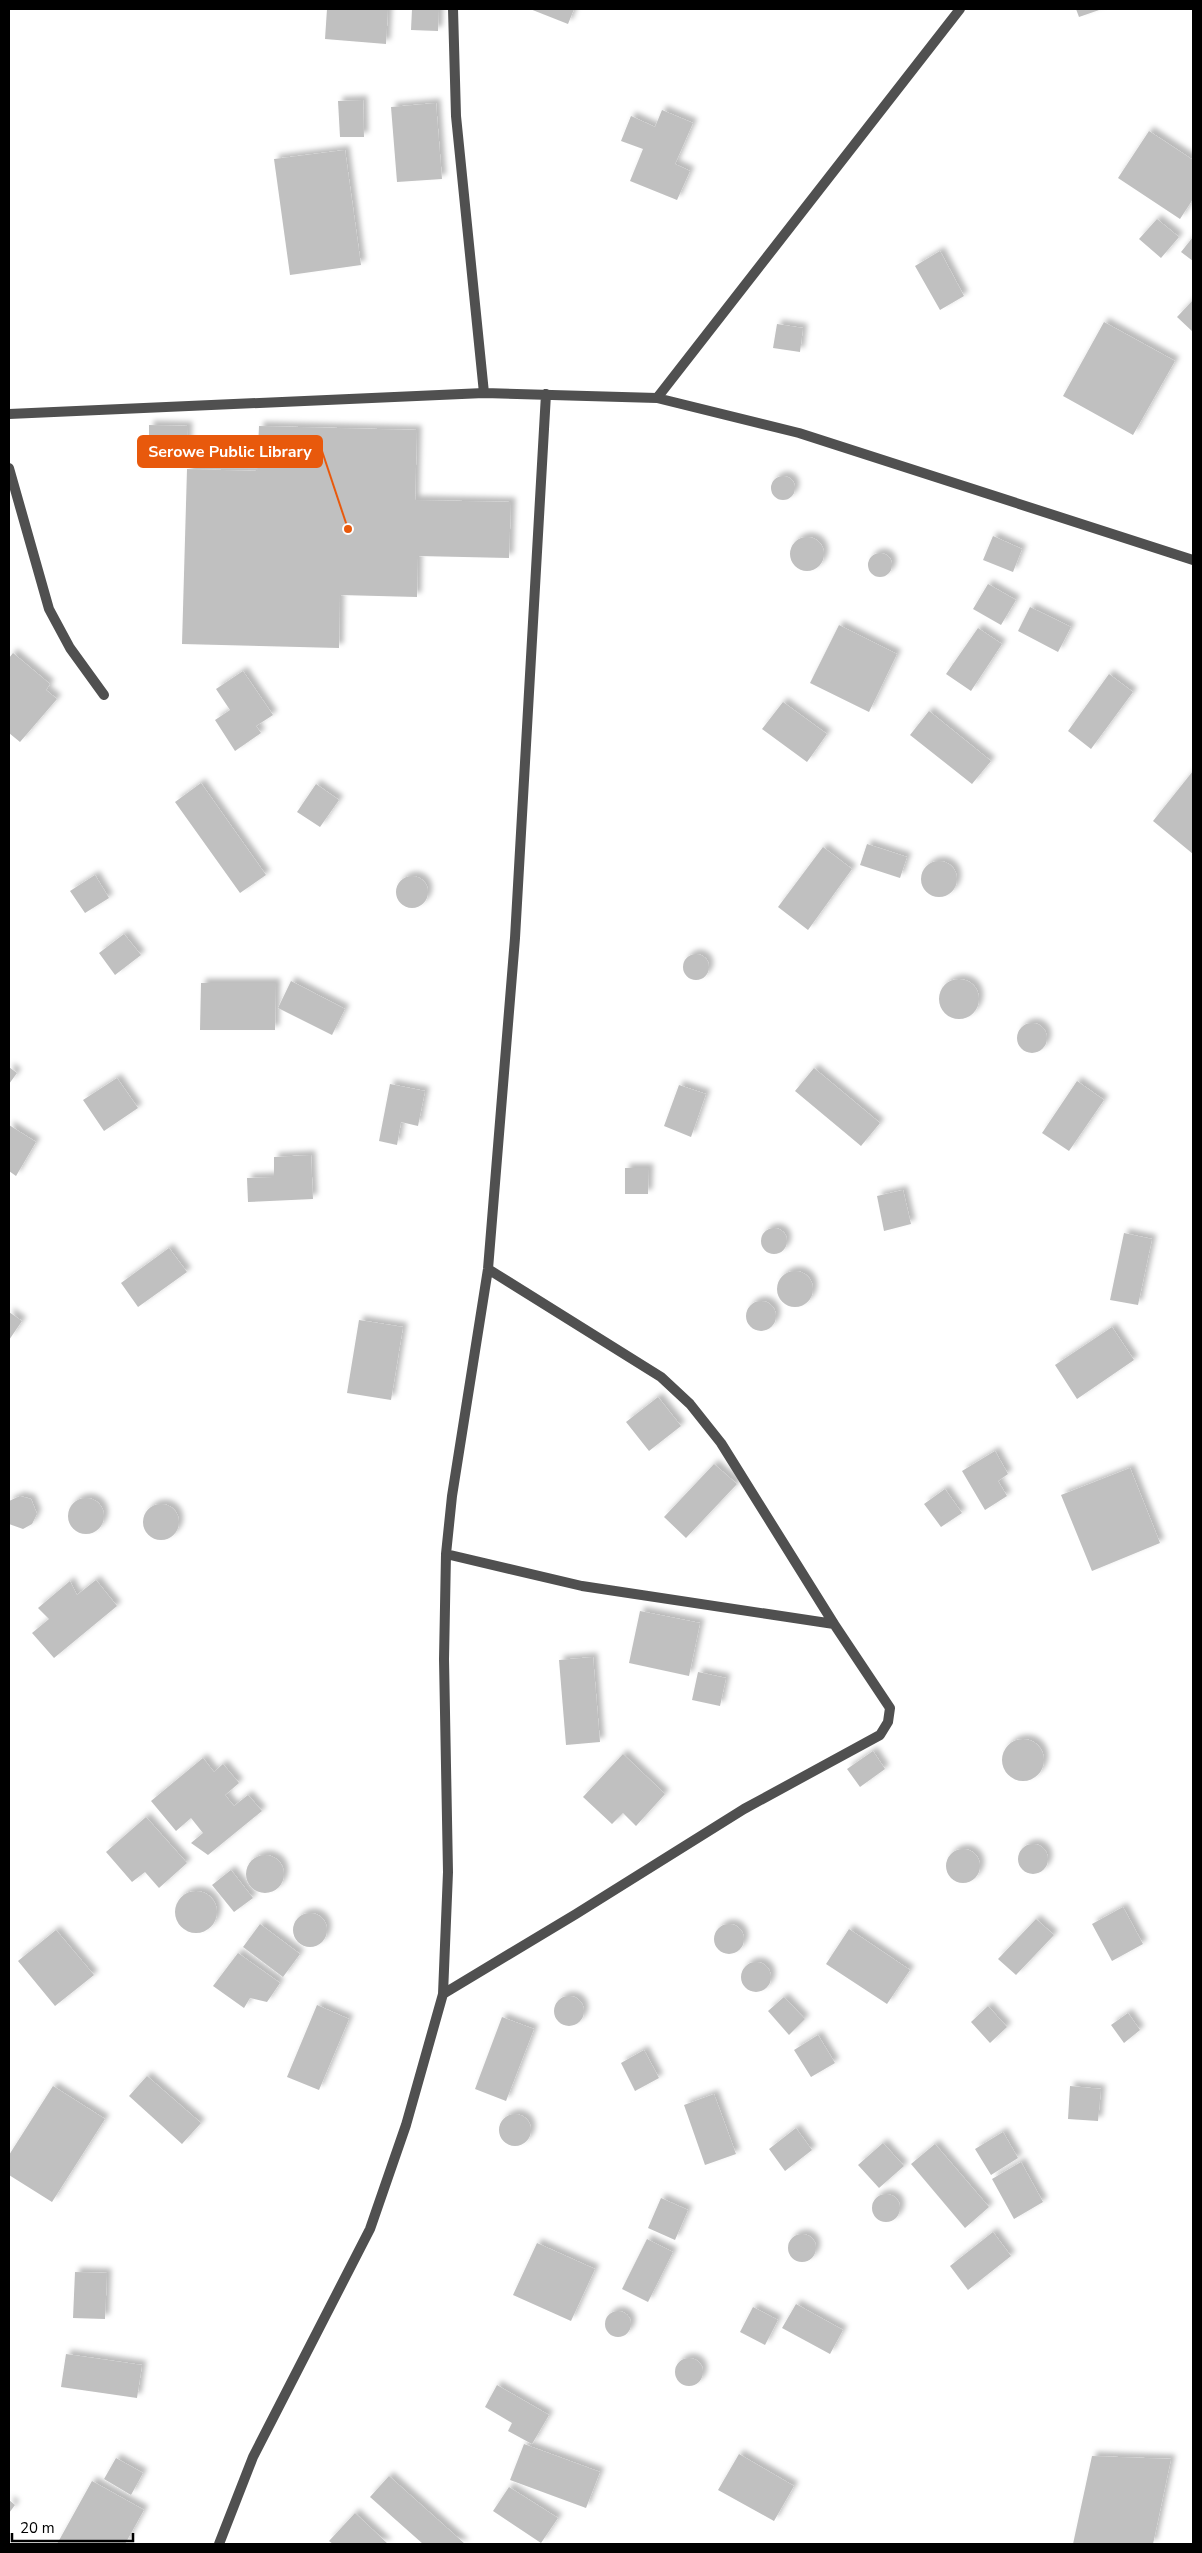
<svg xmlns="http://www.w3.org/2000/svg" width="1202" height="2553" font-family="'Nunito Sans',sans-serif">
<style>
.building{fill:#c0c0c0;filter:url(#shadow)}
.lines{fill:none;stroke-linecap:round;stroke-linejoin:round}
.minor{stroke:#505050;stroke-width:10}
.leader{fill:none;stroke:#e8590c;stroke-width:2}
.callout-dot{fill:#e8590c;stroke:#fff;stroke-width:2}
.callout{fill:#e8590c;stroke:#e8590c;stroke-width:2}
.callout-label{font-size:16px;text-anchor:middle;font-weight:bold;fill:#fff}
</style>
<defs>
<filter id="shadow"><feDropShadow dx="4.5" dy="-4.5" stdDeviation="2.5" flood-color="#0004"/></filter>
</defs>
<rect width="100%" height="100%" fill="#fff"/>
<!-- building -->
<path class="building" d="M327 9H388L386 44 325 39Z
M412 9H439L438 31 411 30Z
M530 9H574L568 24Z
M1076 9H1102L1079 17Z
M363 100 364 137H340L338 101Z
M436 103 442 179 397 182 391 107Z
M662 110 693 123 675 164 690 171 677 200 630 181 643 149 621 141 631 116 655 127Z
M1149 131 1193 160V199L1180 219 1118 178Z
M345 150 361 265 290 275 274 159Z
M1157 219 1179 237 1161 258 1139 239Z
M1193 237V261L1181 252Z
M940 251 964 296 940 310 915 266Z
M1193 300V332L1177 317Z
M1104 322 1175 361 1133 435 1063 396Z
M777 324 803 328 800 352 773 348Z
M149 425 188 426 187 460 149 459Z
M259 426 417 430 415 500 511 502 509 558 418 556 417 597 340 595 339 648 182 644 187 469 257 471Z
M771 488a12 12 0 1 1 24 0a12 12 0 1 1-24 0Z
M993 536 1022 549 1013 572 983 560Z
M790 554a17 17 0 1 1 34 0a17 17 0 1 1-34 0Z
M868 565a12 12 0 1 1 24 0a12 12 0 1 1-24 0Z
M988 584 1016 600 1001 625 973 609Z
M1030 607 1071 627 1058 652 1018 631Z
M839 625 897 654 869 712 810 683Z
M978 628 1002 644 971 691 946 674Z
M13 653 50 684 46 690 57 699 20 742 9 733V658Z
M243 671 273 715 256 726 261 733 235 751 215 720 230 710 216 689Z
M1109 674 1133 692 1091 749 1068 731Z
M783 702 827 734 807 762 762 729Z
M929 711 991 761 972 784 910 735Z
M1193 771V854L1153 821Z
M201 783 266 875 240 893 175 802Z
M316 784 339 800 320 827 297 812Z
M867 844 907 857 900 878 860 865Z
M823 847 852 869 808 930 778 907Z
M921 879a18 18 0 1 1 36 0a18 18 0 1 1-36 0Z
M95 875 109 898 85 913 70 891Z
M396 892a16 16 0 1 1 32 0a16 16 0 1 1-32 0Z
M124 934 141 955 115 975 99 953Z
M683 967a13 13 0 1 1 26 0a13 13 0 1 1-26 0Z
M939 999a20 20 0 1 1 40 0a20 20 0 1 1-40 0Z
M291 981 345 1009 332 1035 278 1008Z
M201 983H276L275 1030H200Z
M1017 1038a15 15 0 1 1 30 0a15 15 0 1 1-30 0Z
M9 1067 17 1073 9 1084Z
M814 1068 880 1123 861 1146 795 1091Z
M117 1078 138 1108 104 1131 83 1100Z
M1077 1081 1104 1100 1069 1151 1042 1133Z
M390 1084 425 1091 418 1126 401 1122 397 1145 379 1141Z
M679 1085 706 1094 691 1137 664 1126Z
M9 1125 36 1142 16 1176 9 1171Z
M311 1155 313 1199 248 1202 247 1178 274 1177V1157Z
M625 1168H649L648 1194H625Z
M903 1190 911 1224 884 1231 877 1196Z
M761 1241a13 13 0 1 1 26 0a13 13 0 1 1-26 0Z
M1124 1233 1152 1239 1138 1305 1110 1300Z
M169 1248 187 1272 138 1307 121 1283Z
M777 1289a18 18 0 1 1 36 0a18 18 0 1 1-36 0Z
M746 1316a15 15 0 1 1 30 0a15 15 0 1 1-30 0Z
M9 1312 22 1321 9 1340Z
M359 1320 403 1327 391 1400 347 1393Z
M1112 1327 1134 1360 1077 1399 1055 1365Z
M658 1397 681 1426 649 1451 626 1422Z
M995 1451 1008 1474 998 1481 1007 1496 985 1510 962 1471Z
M714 1464 737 1484 686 1538 664 1517Z
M1130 1468 1160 1543 1092 1571 1061 1495Z
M945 1489 962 1513 941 1527 924 1504Z
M20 1496 31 1499 37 1514 32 1524 23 1529 9 1524V1501Z
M68 1516a18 18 0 1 1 36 0a18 18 0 1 1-36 0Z
M143 1522a18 18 0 1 1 36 0a18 18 0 1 1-36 0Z
M96 1580 117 1606 54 1658 32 1633 49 1619 38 1608 70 1581 77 1595Z
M640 1611 700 1623 689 1676 629 1663Z
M593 1657 600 1742 566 1745 559 1660Z
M698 1672 726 1678 720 1706 692 1700Z
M1002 1760a21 21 0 1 1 42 0a21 21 0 1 1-42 0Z
M873 1751 885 1769 860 1787 847 1769Z
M623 1754 665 1794 636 1826 623 1813 612 1824 583 1797Z
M203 1758 214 1772 223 1764 239 1783 225 1795 234 1806 248 1795 262 1811 208 1855 191 1843 203 1833 191 1818 176 1831 151 1801Z
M146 1817 187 1863 159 1888 145 1872 132 1882 106 1852Z
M1018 1859a15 15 0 1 1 30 0a15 15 0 1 1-30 0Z
M946 1866a17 17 0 1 1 34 0a17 17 0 1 1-34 0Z
M246 1874a19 19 0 1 1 38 0a19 19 0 1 1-38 0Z
M231 1870 253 1898 234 1912 212 1885Z
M175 1912a21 21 0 1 1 42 0a21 21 0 1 1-42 0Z
M1123 1907 1143 1944 1112 1961 1092 1924Z
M293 1930a17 17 0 1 1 34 0a17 17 0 1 1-34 0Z
M1036 1919 1054 1935 1016 1975 998 1959Z
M260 1924 300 1954 283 1977 243 1947Z
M714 1939a15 15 0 1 1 30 0a15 15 0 1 1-30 0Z
M849 1929 910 1970 887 2004 826 1964Z
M56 1930 94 1975 55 2006 18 1961Z
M238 1953 280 1983 267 2002 250 1998 244 2008 213 1986Z
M741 1977a15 15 0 1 1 30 0a15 15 0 1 1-30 0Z
M554 2011a15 15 0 1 1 30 0a15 15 0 1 1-30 0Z
M784 1997 805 2019 789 2035 768 2011Z
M317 2005 349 2019 319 2090 287 2077Z
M988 2006 1007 2027 990 2043 971 2022Z
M1128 2013 1140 2030 1124 2043 1111 2025Z
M502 2017 534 2029 506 2101 475 2089Z
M818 2035 835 2063 811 2077 794 2050Z
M644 2050 659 2078 635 2091 621 2063Z
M147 2076 201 2123 182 2144 129 2096Z
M53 2086 105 2119 52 2202 9 2175V2155Z
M1070 2086 1101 2089 1098 2121 1068 2119Z
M714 2094 736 2154 705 2165 684 2105Z
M499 2130a16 16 0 1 1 32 0a16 16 0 1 1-32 0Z
M796 2128 812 2150 785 2171 769 2149Z
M1003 2132 1018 2158 991 2175 975 2149Z
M883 2143 904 2166 879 2188 858 2165Z
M935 2144 989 2207 965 2228 911 2164Z
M1021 2162 1043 2202 1014 2219 992 2179Z
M872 2208a14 14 0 1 1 28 0a14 14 0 1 1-28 0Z
M661 2198 688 2210 675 2240 648 2228Z
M993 2232 1011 2256 968 2290 950 2266Z
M788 2248a14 14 0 1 1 28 0a14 14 0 1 1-28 0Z
M647 2239 673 2252 648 2302 622 2289Z
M537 2243 595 2269 571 2321 513 2295Z
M75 2272 107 2273 105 2319 73 2318Z
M796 2304 843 2330 830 2354 782 2328Z
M753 2307 778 2320 765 2345 740 2332Z
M605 2324a13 13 0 1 1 26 0a13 13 0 1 1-26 0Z
M66 2354 142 2365 137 2398 61 2387Z
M675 2372a14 14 0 1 1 28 0a14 14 0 1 1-28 0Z
M497 2385 549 2415 532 2444 508 2431 512 2423 485 2407Z
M524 2444 600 2472 586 2508 510 2480Z
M739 2454 794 2486 774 2521 718 2490Z
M1092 2456 1171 2459 1153 2544H1073Z
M116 2458 143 2473 131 2495 104 2479Z
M389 2476 465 2544H423L370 2497Z
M92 2481 144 2510 125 2544H57Z
M509 2487 558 2518 541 2543 493 2511Z
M9 2500 15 2505 9 2513Z
M355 2513 388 2544H333L329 2541Z"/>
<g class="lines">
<!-- minor -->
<path class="minor" d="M453 9 456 116 484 393
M657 398 960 9
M9 414 484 393 657 398 799 433 1193 560
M9 468 49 609 70 648 104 695
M488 1269 661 1377 690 1404 721 1443 834 1624
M443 1994 576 1914 744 1809 880 1735 888 1722 890 1708 834 1624 582 1586 446 1554
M219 2544 253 2457 370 2229 406 2125 443 1994 448 1872 444 1659 446 1554 452 1496 488 1269 515 938 546 394"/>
</g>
<!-- callouts -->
<path class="leader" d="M348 529L322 451"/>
<circle class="callout-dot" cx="348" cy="529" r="5"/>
<rect class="callout" x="138" y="436" width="184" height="31" rx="5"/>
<g class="callout-label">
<text x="230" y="457">Serowe Public Library</text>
</g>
<!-- border -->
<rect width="1202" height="2553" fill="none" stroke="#000000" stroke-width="20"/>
<!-- scale -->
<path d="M12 2533v8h121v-8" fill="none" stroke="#000000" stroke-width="2.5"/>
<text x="20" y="2533" font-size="15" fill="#000000" stroke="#ffffff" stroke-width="4" paint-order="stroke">20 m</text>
</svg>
